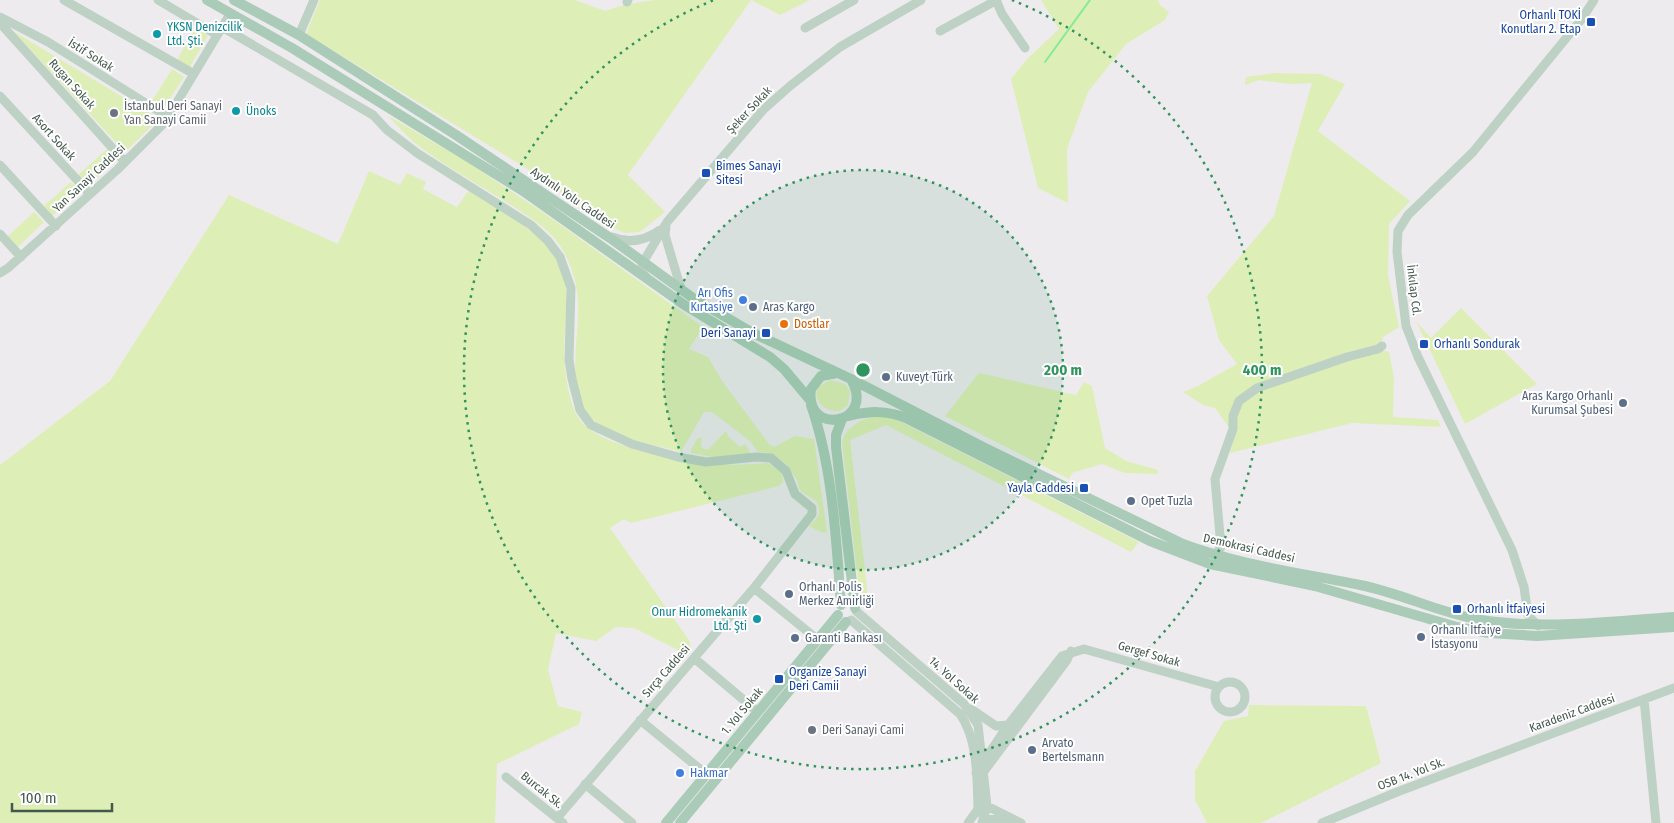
<svg xmlns="http://www.w3.org/2000/svg" width="1674" height="823" font-family="'Fira Sans Condensed',sans-serif">
<style>
.green{fill:#deeeb7}
.lines{fill:none;stroke-linecap:round;stroke-linejoin:round}
.stream{stroke:#84ec90;stroke-width:2}
.minor{stroke:#bed1c5;stroke-width:9}
.major{stroke:#aacbb8;stroke-width:10}
.ring{fill:none;stroke:#30945e;stroke-width:2.5;stroke-dasharray:2.5 5}
.transit-dot{fill:#1a4fb4;stroke:#fff;stroke-width:2}
.culture-dot{fill:#0f9aa8;stroke:#fff;stroke-width:2}
.worship-dot{fill:#6b7280;stroke:#fff;stroke-width:2}
.shop-dot{fill:#3f7fe0;stroke:#fff;stroke-width:2}
.service-dot{fill:#5c6f8a;stroke:#fff;stroke-width:2}
.food-dot{fill:#e8710a;stroke:#fff;stroke-width:2}
.labels{text-anchor:middle;stroke-width:4;stroke-linejoin:round;paint-order:stroke}
.transit-label{font-size:12px;fill:#164399;stroke:#fff;text-anchor:start}
.culture-label{font-size:12px;fill:#0d838f;stroke:#fff;text-anchor:start}
.street-label{font-size:12px;fill:#44594c;stroke:#fff}
.worship-label{font-size:12px;fill:#5b616d;stroke:#fff;text-anchor:start}
.shop-label{font-size:12px;fill:#366cbe;stroke:#fff;text-anchor:end}
.service-label{font-size:12px;fill:#4e5e75;stroke:#fff;text-anchor:start}
.food-label{font-size:12px;fill:#c56008;stroke:#fff;text-anchor:start}
.centre{fill:#30945e;stroke:#fff;stroke-width:2.5}
.ring-label{font-size:15px;text-anchor:middle;font-weight:bold;fill:#30945e;stroke:#fff;stroke-width:4;stroke-linejoin:round;paint-order:stroke}
</style>
<rect width="100%" height="100%" fill="#eeebee"/>
<!-- green -->
<path class="green" d="M320 0H575L605 11 627 4 655 0H751L628 175 665 212 640 232 625 233 607 225 526 168 306 34Z
M751 0H810L780 15Z
M1041 0H1158L1160 5 1169 12 1165 20 1126 44 1088 92 1067 149 1068 203 1038 188 1011 79 1027 59 1059 29Z
M195 28 208 35 190 67 177 60Z
M13 31 159 119 125 152Z
M172 69 184 77 164 108 152 101Z
M1275 73 1321 74 1345 84 1318 131 1410 201 1389 224 1388 276 1399 327 1383 337 1379 349 1389 352 1394 378 1393 417 1438 420 1441 427 1352 423 1230 453 1234 435 1215 408 1203 405 1183 392 1198 386 1237 364 1219 340 1207 296 1274 216 1312 83 1290 84 1259 80 1245 85 1246 77Z
M387 115 467 162 541 211 703 327 689 349 708 357 722 381 769 444 774 447 795 436 814 439 827 532 823 533 809 526C813 522 820 517 819 510 819 498 808 498 801 491 799 489 798 483 797 480 786 463 779 453 758 452L750 441 712 412H704L681 452C658 445 616 439 598 424 562 396 580 341 578 302 577 280 569 256 555 239 541 222 512 206 493 194 469 179 443 164 420 147 408 138 398 126 387 115Z
M107 149 117 159 88 186 78 175Z
M369 171 400 185 407 173 426 182 423 189 457 207 469 190C498 209 539 229 557 261 573 290 564 320 564 351 564 368 569 407 580 420 590 433 607 439 622 445 673 463 714 468 768 463L782 473 783 482 779 486 631 523 624 519 610 528 689 640 692 650 688 655 634 628 616 627 596 641 556 633 548 670 558 706 582 712 579 724 497 764 495 823H0V465L110 381 229 195 338 244Z
M71 182 80 191 52 216 44 206Z
M34 212 44 222 17 248 7 237Z
M1461 308 1537 384 1465 424 1416 321 1431 338Z
M979 373 1076 395 1084 382 1092 386 1105 448 1126 461 1158 470V474L1125 473 1102 464 1072 473 1069 479 945 416Z
M830 380 845 384 850 391 848 405 840 411C826 412 812 402 818 387Z
M874 416H889L1139 542 1131 552 886 425 850 440 868 597 871 608 867 610 860 598 842 442C846 427 861 420 874 416Z
M726 431 728 436 740 447 745 444 751 454 713 457 691 453V450L697 439 702 437 701 446 704 449H709Z
M1249 705 1366 706 1381 763 1261 823H1207L1195 800V771L1224 721 1248 716Z"/>
<g class="lines">
<!-- stream -->
<path class="stream" d="M1045 62 1090 0"/>
<!-- minor -->
<path class="minor" d="M64 0 194 74
M158 0 217 35
M996 0 1002 14 1025 48
M627 2 628 0
M0 17 48 42 168 117
M0 23 125 162
M222 27 373 115 387 130 417 153 531 225 548 241 560 257 571 288 569 360 572 379 580 410 591 425 632 444 678 457 706 462 756 457 771 458 786 471 795 494 812 508V514L754 588 557 818
M805 28 854 0
M940 31 997 0
M299 35 314 0
M0 96 90 194
M0 165 56 226
M666 227 665 235 681 289
M0 234 21 257
M612 237C630 244 645 241 660 230
M0 273 8 268 118 169 165 122 230 14
M647 278 642 272V264L667 222 763 110 790 86 840 47 921 0
M1215 555 1221 547 1215 479 1233 429V416L1239 401 1257 388 1347 357 1378 349 1382 346
M754 588 817 639
M856 611 964 704 978 725 987 806 982 823
M851 620 960 714C978 740 977 778 978 809L968 823
M1538 626 1528 615 1524 587 1512 550 1418 357 1406 326 1397 252 1398 231 1408 215 1473 152 1581 20 1594 0
M694 658 758 712
M1215 697a15 15 0 1 1 30 0a15 15 0 1 1-30 0Z
M1644 699 1656 823
M971 709 996 726 1008 725
M640 720 706 774
M976 773 1008 725 1062 656 1084 649 1219 687
M982 774 1067 660 1071 651
M506 777 563 823
M585 784 632 823
M1016 823 985 818 978 809 987 806 1021 823
M1322 823 1397 792 1674 688"/>
<!-- major -->
<path class="major" d="M207 0 292 48 523 191 683 304 770 357 784 369 810 400
M234 0 299 35 456 135 610 238 693 298 753 333 851 379 983 447 1183 544C1239 565 1301 573 1360 585 1401 593 1439 613 1481 620 1545 630 1610 621 1674 617
M837 373 821 376 811 389C804 437 877 425 851 379
M811 405C833 468 836 539 841 605
M848 416C870 411 886 410 906 418L1150 541 1210 564 1315 586 1457 627 1489 633 1537 636 1674 627
M842 419 836 435V447L855 608
M666 823 838 615
M680 823 846 622"/>
</g>
<!-- distance rings -->
<circle cx="863" cy="370" r="200" fill="#30945e" fill-opacity=".12"/>
<g class="ring">
<circle cx="863" cy="370" r="200"/>
<path d="M1012 0A399 399 0 1 1 714 0"/>
</g>
<!-- markers -->
<g class="transit-dot">
<rect x="1586" y="17" width="10" height="10" rx="2.5"/>
<rect x="701" y="168" width="10" height="10" rx="2.5"/>
<rect x="761" y="328" width="10" height="10" rx="2.5"/>
<rect x="1419" y="339" width="10" height="10" rx="2.5"/>
<rect x="1079" y="483" width="10" height="10" rx="2.5"/>
<rect x="1452" y="604" width="10" height="10" rx="2.5"/>
<rect x="774" y="674" width="10" height="10" rx="2.5"/>
</g>
<g class="culture-dot">
<circle cx="157" cy="34" r="5"/>
<circle cx="236" cy="111" r="5"/>
<circle cx="757" cy="619" r="5"/>
</g>
<g class="worship-dot">
<circle cx="114" cy="113" r="5"/>
<circle cx="812" cy="730" r="5"/>
</g>
<g class="shop-dot">
<circle cx="743" cy="300" r="5"/>
<circle cx="680" cy="773" r="5"/>
</g>
<g class="service-dot">
<circle cx="753" cy="307" r="5"/>
<circle cx="886" cy="377" r="5"/>
<circle cx="1623" cy="403" r="5"/>
<circle cx="1131" cy="501" r="5"/>
<circle cx="789" cy="594" r="5"/>
<circle cx="1421" cy="637" r="5"/>
<circle cx="795" cy="638" r="5"/>
<circle cx="1032" cy="750" r="5"/>
</g>
<circle class="food-dot" cx="784" cy="324" r="5"/>
<g class="labels">
<!-- transit labels -->
<g class="transit-label">
<text x="1581" y="19" text-anchor="end">Orhanlı TOKİ<tspan x="1581" dy="14">Konutları 2. Etap</tspan></text>
<text x="716" y="170">Bimes Sanayi<tspan x="716" dy="14">Sitesi</tspan></text>
<text x="756" y="337" text-anchor="end">Deri Sanayi</text>
<text x="1434" y="348">Orhanlı Sondurak</text>
<text x="1074" y="492" text-anchor="end">Yayla Caddesi</text>
<text x="1467" y="613">Orhanlı İtfaiyesi</text>
<text x="789" y="676">Organize Sanayi<tspan x="789" dy="14">Deri Camii</tspan></text>
</g>
<!-- culture labels -->
<g class="culture-label">
<text x="167" y="31">YKSN Denizcilik<tspan x="167" dy="14">Ltd. Şti.</tspan></text>
<text x="246" y="115">Ünoks</text>
<text x="747" y="616" text-anchor="end">Onur Hidromekanik<tspan x="747" dy="14">Ltd. Şti</tspan></text>
</g>
<!-- street labels -->
<g class="street-label">
<text transform="translate(91 55) rotate(32)" y="4">İstif Sokak</text>
<text transform="translate(72 84) rotate(48)" y="4">Rugan Sokak</text>
<text transform="translate(749 110) rotate(-47)" y="4">Şeker Sokak</text>
<text transform="translate(54 137) rotate(48)" y="4">Asort Sokak</text>
<text transform="translate(89 178) rotate(-43)" y="4">Yan Sanayi Caddesi</text>
<text transform="translate(573 198) rotate(34)" y="4">Aydınlı Yolu Caddesi</text>
<text transform="translate(1414 290) rotate(83)" y="4">İnkılap Cd.</text>
<text transform="translate(1249 548) rotate(13)" y="4">Demokrasi Caddesi</text>
<text transform="translate(1149 654) rotate(16)" y="4">Gergef Sokak</text>
<text transform="translate(666 671) rotate(-49)" y="4">Sırça Caddesi</text>
<text transform="translate(954 680) rotate(42)" y="4">14. Yol Sokak</text>
<text transform="translate(742 711) rotate(-50)" y="4">1. Yol Sokak</text>
<text transform="translate(1572 713) rotate(-20)" y="4">Karadeniz Caddesi</text>
<text transform="translate(1411 774) rotate(-21)" y="4">OSB 14. Yol Sk.</text>
<text transform="translate(542 790) rotate(39)" y="4">Burcak Sk.</text>
</g>
<!-- worship labels -->
<g class="worship-label">
<text x="124" y="110">İstanbul Deri Sanayi<tspan x="124" dy="14">Yan Sanayi Camii</tspan></text>
<text x="822" y="734">Deri Sanayi Cami</text>
</g>
<!-- shop labels -->
<g class="shop-label">
<text x="733" y="297">Arı Ofis<tspan x="733" dy="14">Kırtasiye</tspan></text>
<text x="690" y="777" text-anchor="start">Hakmar</text>
</g>
<!-- service labels -->
<g class="service-label">
<text x="763" y="311">Aras Kargo</text>
<text x="896" y="381">Kuveyt Türk</text>
<text x="1613" y="400" text-anchor="end">Aras Kargo Orhanlı<tspan x="1613" dy="14">Kurumsal Şubesi</tspan></text>
<text x="1141" y="505">Opet Tuzla</text>
<text x="799" y="591">Orhanlı Polis<tspan x="799" dy="14">Merkez Amirliği</tspan></text>
<text x="1431" y="634">Orhanlı İtfaiye<tspan x="1431" dy="14">İstasyonu</tspan></text>
<text x="805" y="642">Garanti Bankası</text>
<text x="1042" y="747">Arvato<tspan x="1042" dy="14">Bertelsmann</tspan></text>
</g>
<!-- food labels -->
<g class="food-label">
<text x="794" y="328">Dostlar</text>
</g>
</g>
<circle cx="863" cy="370" r="8" class="centre"/>
<g class="ring-label">
<text x="1063" y="375">200 m</text>
<text x="1262" y="375">400 m</text>
</g>
<!-- scale -->
<path d="M12 803v8h100v-8" fill="none" stroke="#44594c" stroke-width="2.5"/>
<text x="20" y="803" font-size="15" fill="#44594c" stroke="#ffffff" stroke-width="4" paint-order="stroke">100 m</text>
</svg>
